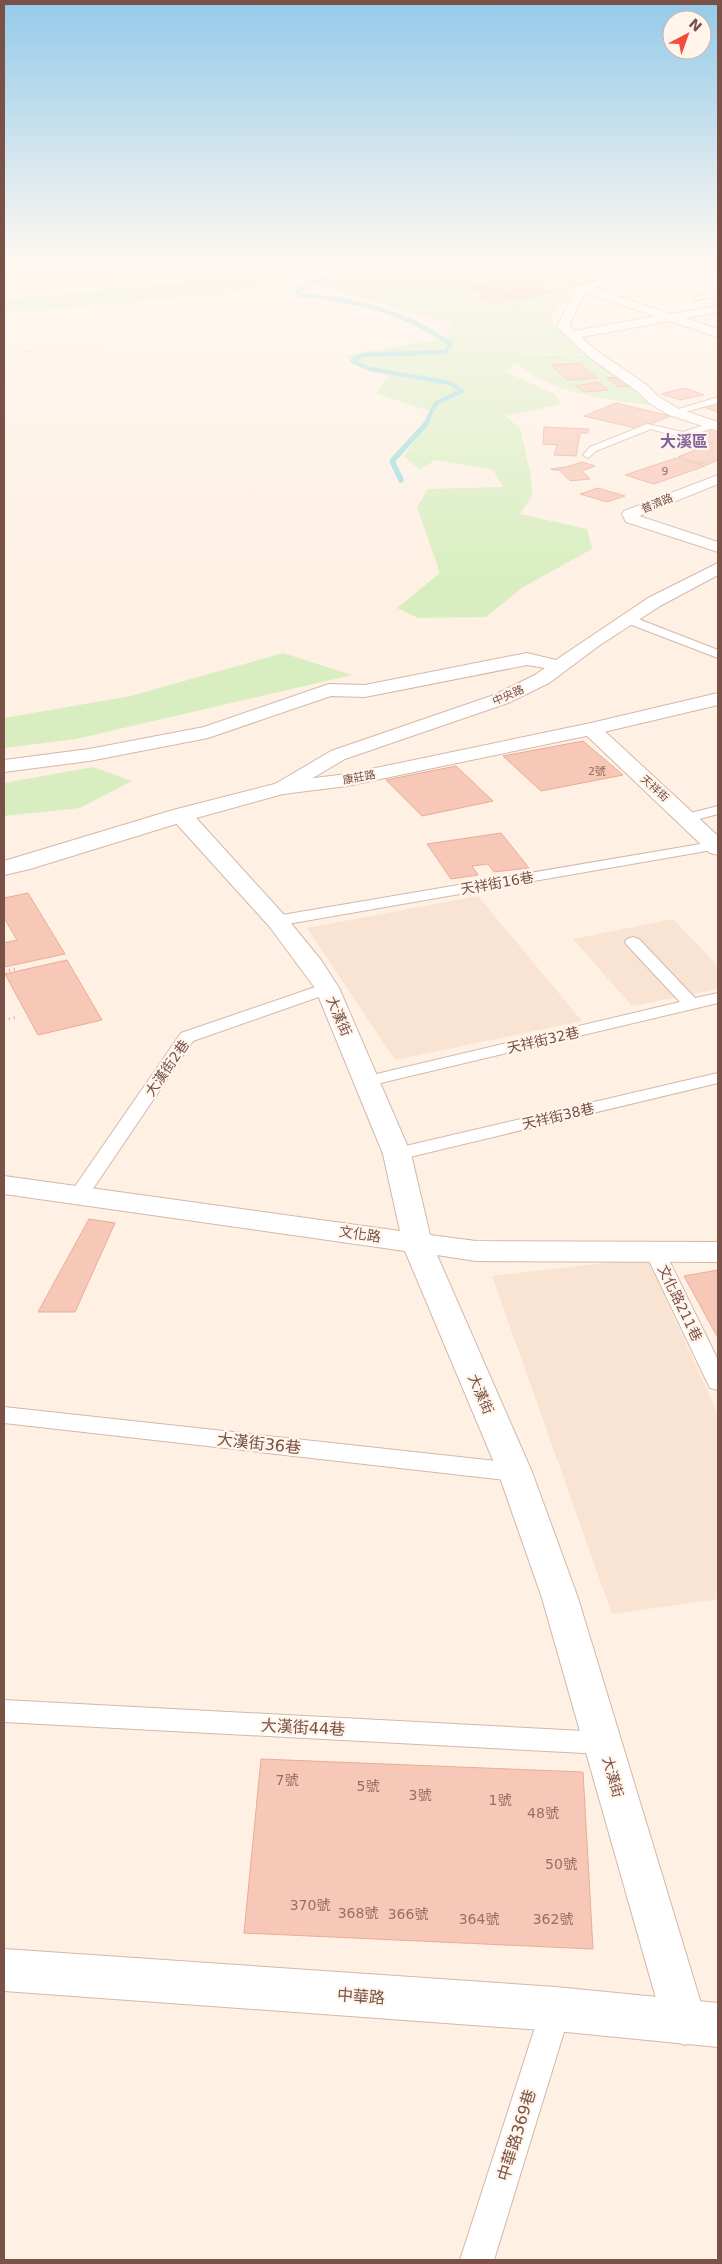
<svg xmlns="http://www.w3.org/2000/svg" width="722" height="2264" font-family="'DejaVu Sans','Noto Sans TC',sans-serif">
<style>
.residential{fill:#f9e3d3}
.green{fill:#d8eec0}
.sand{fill:#ffe7bc}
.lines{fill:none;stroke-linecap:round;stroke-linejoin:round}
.stream-far1{stroke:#9adcdd;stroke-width:4.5}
.stream{stroke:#9adcdd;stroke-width:5.5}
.building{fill:#f7c8b8;stroke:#ebab96}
.service-casing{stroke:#d3b8aa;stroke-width:2}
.minor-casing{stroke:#d3b8aa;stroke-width:2}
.tertiary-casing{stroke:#d3b8aa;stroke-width:2}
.path-far1{stroke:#dcab9a;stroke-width:1;stroke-dasharray:0.5 2;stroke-linecap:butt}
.path{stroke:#dcab9a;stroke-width:3;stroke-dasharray:1 4;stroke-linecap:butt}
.service{fill:#fff;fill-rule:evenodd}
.minor{fill:#fff;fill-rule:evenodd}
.tertiary{fill:#fff;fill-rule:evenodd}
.labels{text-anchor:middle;stroke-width:4.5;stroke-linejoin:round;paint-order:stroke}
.number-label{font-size:11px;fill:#986f62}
.far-street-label{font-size:11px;fill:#795146;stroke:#fff5eb}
.street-label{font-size:14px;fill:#795146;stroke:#fff5eb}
.near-number-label{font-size:14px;fill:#986f62}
.far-district-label{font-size:16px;font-weight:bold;fill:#81619e;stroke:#fff5eb}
.near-street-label{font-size:16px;fill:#795146;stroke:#fff5eb}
</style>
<rect width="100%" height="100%" fill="#fef0e3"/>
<!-- residential -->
<path class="residential" d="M478 896 582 1021 395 1060 307 928Z
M673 919 718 966V989L632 1006 573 939Z
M647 1258 718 1414V1599L612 1614 492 1276Z"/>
<!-- green -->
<path class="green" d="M410 263H655L572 288 543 281 544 284 572 291 548 320 584 355 522 353 521 354 590 356 683 410C630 401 558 400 516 363L504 371 554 394 562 404 505 416 520 428 531 476 532 496 520 514 587 529 592 549 523 587 486 617 418 618 397 608 440 573 417 507 428 489 503 487 493 470 435 460 420 470 404 456 435 413 375 393 391 374 345 356 374 350 446 339 451 323 300 281 412 265Z
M332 267 229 293 4 314V300Z
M283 653 352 675 76 739 4 748V718L131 696Z
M93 767 132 781 80 808 4 816V783Z"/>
<!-- sand -->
<path class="sand" d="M4 263H304L168 278 4 293Z"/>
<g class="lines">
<!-- stream-far1 -->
<path class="stream-far1" d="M348 263 344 270 298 289 299 295C355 299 405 312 451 344L445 352 363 355 352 361 370 369 450 383 462 391 436 403 425 425"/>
<!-- stream -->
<path class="stream" d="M401 480 392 461 426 424"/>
</g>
<!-- building -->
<path class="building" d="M483 286 510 292 528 287 551 292 524 299 515 297 495 303 477 299 492 295 470 289Z
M580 363 597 378 567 380 551 365Z
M623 377 636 385 619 387 607 378Z
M598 382 608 390 584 392 576 386Z
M685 388 704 395 680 400 661 394Z
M718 402V412L700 406Z
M616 403 670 416 639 429 584 416Z
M544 427 589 429 588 433H580L576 456 554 455 557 445 543 444Z
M711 427 718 429V460L707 465 678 457 713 443 687 436Z
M676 458 705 466 654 484 625 475Z
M582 462 595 466 582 471 590 479 570 481 559 470H552L551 469 566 467Z
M598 488 625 496 607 502 580 494Z
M583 741 623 775 541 791 503 756Z
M456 766 493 801 422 816 386 780Z
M501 833 529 868 494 872 488 864 472 866 478 875 451 879 427 844Z
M28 893 65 954 4 967V943L17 940 4 918V898Z
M67 960 102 1020 38 1035 5 974Z
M89 1219 115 1223 75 1312H38Z
M718 1270V1338L684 1276Z
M261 1759 583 1772 593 1949 244 1933Z"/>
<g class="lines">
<!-- service casing -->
<g class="service-casing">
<path id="service" d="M704 263 718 264V269L705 265Z
M718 292V296L696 300 692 298Z
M718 397V403L674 415 669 412Z
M713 422 718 425 716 427 683 438 651 429 596 451 588 458 583 455 590 447 647 424 683 432Z
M628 615 718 650V658L624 622 622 619 624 616Z
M718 806V814L688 822 681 818 683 815Z
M718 841V849L276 926 270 924 268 921 270 918 276 916Z
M633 937 639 939 695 998 718 993V1003L368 1086 362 1085 359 1081 362 1077 368 1076 680 1002 627 945 625 942 627 939Z
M327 983 333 984 335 988 333 992 193 1041 86 1199 79 1201 72 1199 69 1195 181 1033Z
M718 1073V1083L397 1160 390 1158 387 1154 390 1150 397 1148Z
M655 1245 662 1247 665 1252 718 1360V1390L710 1388 707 1382 645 1252 648 1247Z
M4 1407 515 1463 523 1466 527 1472 523 1478 515 1481 4 1423Z
M4 1700 603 1732 612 1735 616 1743 612 1751 603 1754 4 1722Z
M556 1994 567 1999 571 2009 494 2260H460L541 2009 545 1999Z"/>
</g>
<!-- minor casing -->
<g class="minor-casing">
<path id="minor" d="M657 263H672L671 265 593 288 671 314 718 306V312L685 318 718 329V337L670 321 581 337 597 351 647 385 659 397 679 409 718 422V431L669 415 649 403 637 391 589 357 557 327 577 286ZM584 293 656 316 575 331 569 326Z
M718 475V484L639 516 718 542V552L626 522 622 514 624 511Z
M718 563V575L660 606 600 645 549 683 508 703 345 759 289 792 282 794 275 792 272 788 275 784 331 751 494 695 535 675 545 668 527 665 365 697 331 696 208 738 89 761 4 772V760L89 749 204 727 329 684 365 685 527 653 556 660 648 598Z
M591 723 598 725 718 836V855L710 853 584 733 581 729 584 725Z
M181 809 189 810 285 916 321 960 339 988 411 1154 430 1235 476 1241 718 1242V1262L476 1261 437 1255 532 1472 578 1598 707 2023 701 2038 685 2045 669 2038 663 2023 542 1598 498 1472 405 1251 4 1194V1176L400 1231 383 1154 315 988 269 926 173 820 170 815 173 810Z"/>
</g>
<!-- tertiary casing -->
<g class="tertiary-casing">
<path id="tertiary" d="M718 693V705L591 735 347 786 283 794 189 820 30 869 4 875V861L173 810 282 782 347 774 591 723Z
M4 1949 556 1987 718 2003V2047L556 2031 4 1991Z"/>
</g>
<!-- path-far1 -->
<path class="path-far1" d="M542 320 529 317 510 306 554 294
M555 348 549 358 564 359
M4 352 102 350"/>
<!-- path -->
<path class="path" d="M4 971 16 969
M4 1020 18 1017"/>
<!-- service -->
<use href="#service" class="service"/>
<!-- minor -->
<use href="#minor" class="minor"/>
<!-- tertiary -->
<use href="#tertiary" class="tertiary"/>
</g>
<!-- sky -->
<linearGradient id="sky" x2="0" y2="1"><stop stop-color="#93cae9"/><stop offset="0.45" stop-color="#fff8f2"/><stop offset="1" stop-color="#fff8f2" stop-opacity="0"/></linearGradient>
<rect width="722" height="580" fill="url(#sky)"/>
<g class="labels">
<!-- number labels -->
<g class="number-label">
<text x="665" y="475">9</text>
<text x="597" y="775">2號</text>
</g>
<!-- far-street labels -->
<g class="far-street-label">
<text transform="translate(657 503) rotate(-22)" y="4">普濟路</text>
<text transform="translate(508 695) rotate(-24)" y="4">中央路</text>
<text transform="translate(359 777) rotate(-11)" y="4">康莊路</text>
<text transform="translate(655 788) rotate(42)" y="4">天祥街</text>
</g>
<!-- street labels -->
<g class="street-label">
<text transform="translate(497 883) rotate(-10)" y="5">天祥街16巷</text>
<text transform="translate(339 1016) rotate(66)" y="5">大漢街</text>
<text transform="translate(543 1040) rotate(-13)" y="5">天祥街32巷</text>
<text transform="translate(167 1068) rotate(-55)" y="5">大漢街2巷</text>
<text transform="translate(558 1116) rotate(-13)" y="5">天祥街38巷</text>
<text transform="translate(360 1234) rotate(8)" y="5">文化路</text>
<text transform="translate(680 1303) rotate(64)" y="5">文化路211巷</text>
<text transform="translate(481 1394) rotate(66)" y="5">大漢街</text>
<text transform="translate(613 1777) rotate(74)" y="5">大漢街</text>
</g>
<!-- near-number labels -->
<g class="near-number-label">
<text x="287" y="1785">7號</text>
<text x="368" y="1791">5號</text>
<text x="420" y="1800">3號</text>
<text x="500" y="1805">1號</text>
<text x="543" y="1818">48號</text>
<text x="561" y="1869">50號</text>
<text x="310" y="1910">370號</text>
<text x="358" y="1918">368號</text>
<text x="408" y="1919">366號</text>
<text x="479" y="1924">364號</text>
<text x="553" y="1924">362號</text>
</g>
<!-- far-district labels -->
<g class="far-district-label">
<text x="684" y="447">大溪區</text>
</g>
<!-- near-street labels -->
<g class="near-street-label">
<text transform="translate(259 1443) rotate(6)" y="6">大漢街36巷</text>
<text transform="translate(303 1727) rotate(3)" y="6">大漢街44巷</text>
<text transform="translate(361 1996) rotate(4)" y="6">中華路</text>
<text transform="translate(516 2135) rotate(-73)" y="6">中華路369巷</text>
</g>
</g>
<!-- border -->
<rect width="722" height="2264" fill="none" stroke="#795146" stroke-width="10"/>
<!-- north arrow -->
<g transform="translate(687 35) rotate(41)"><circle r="24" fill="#fff5eb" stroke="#c9b3a9"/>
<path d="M0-4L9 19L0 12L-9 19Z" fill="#f54c3c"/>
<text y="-8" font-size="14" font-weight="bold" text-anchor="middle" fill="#795146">N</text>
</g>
</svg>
